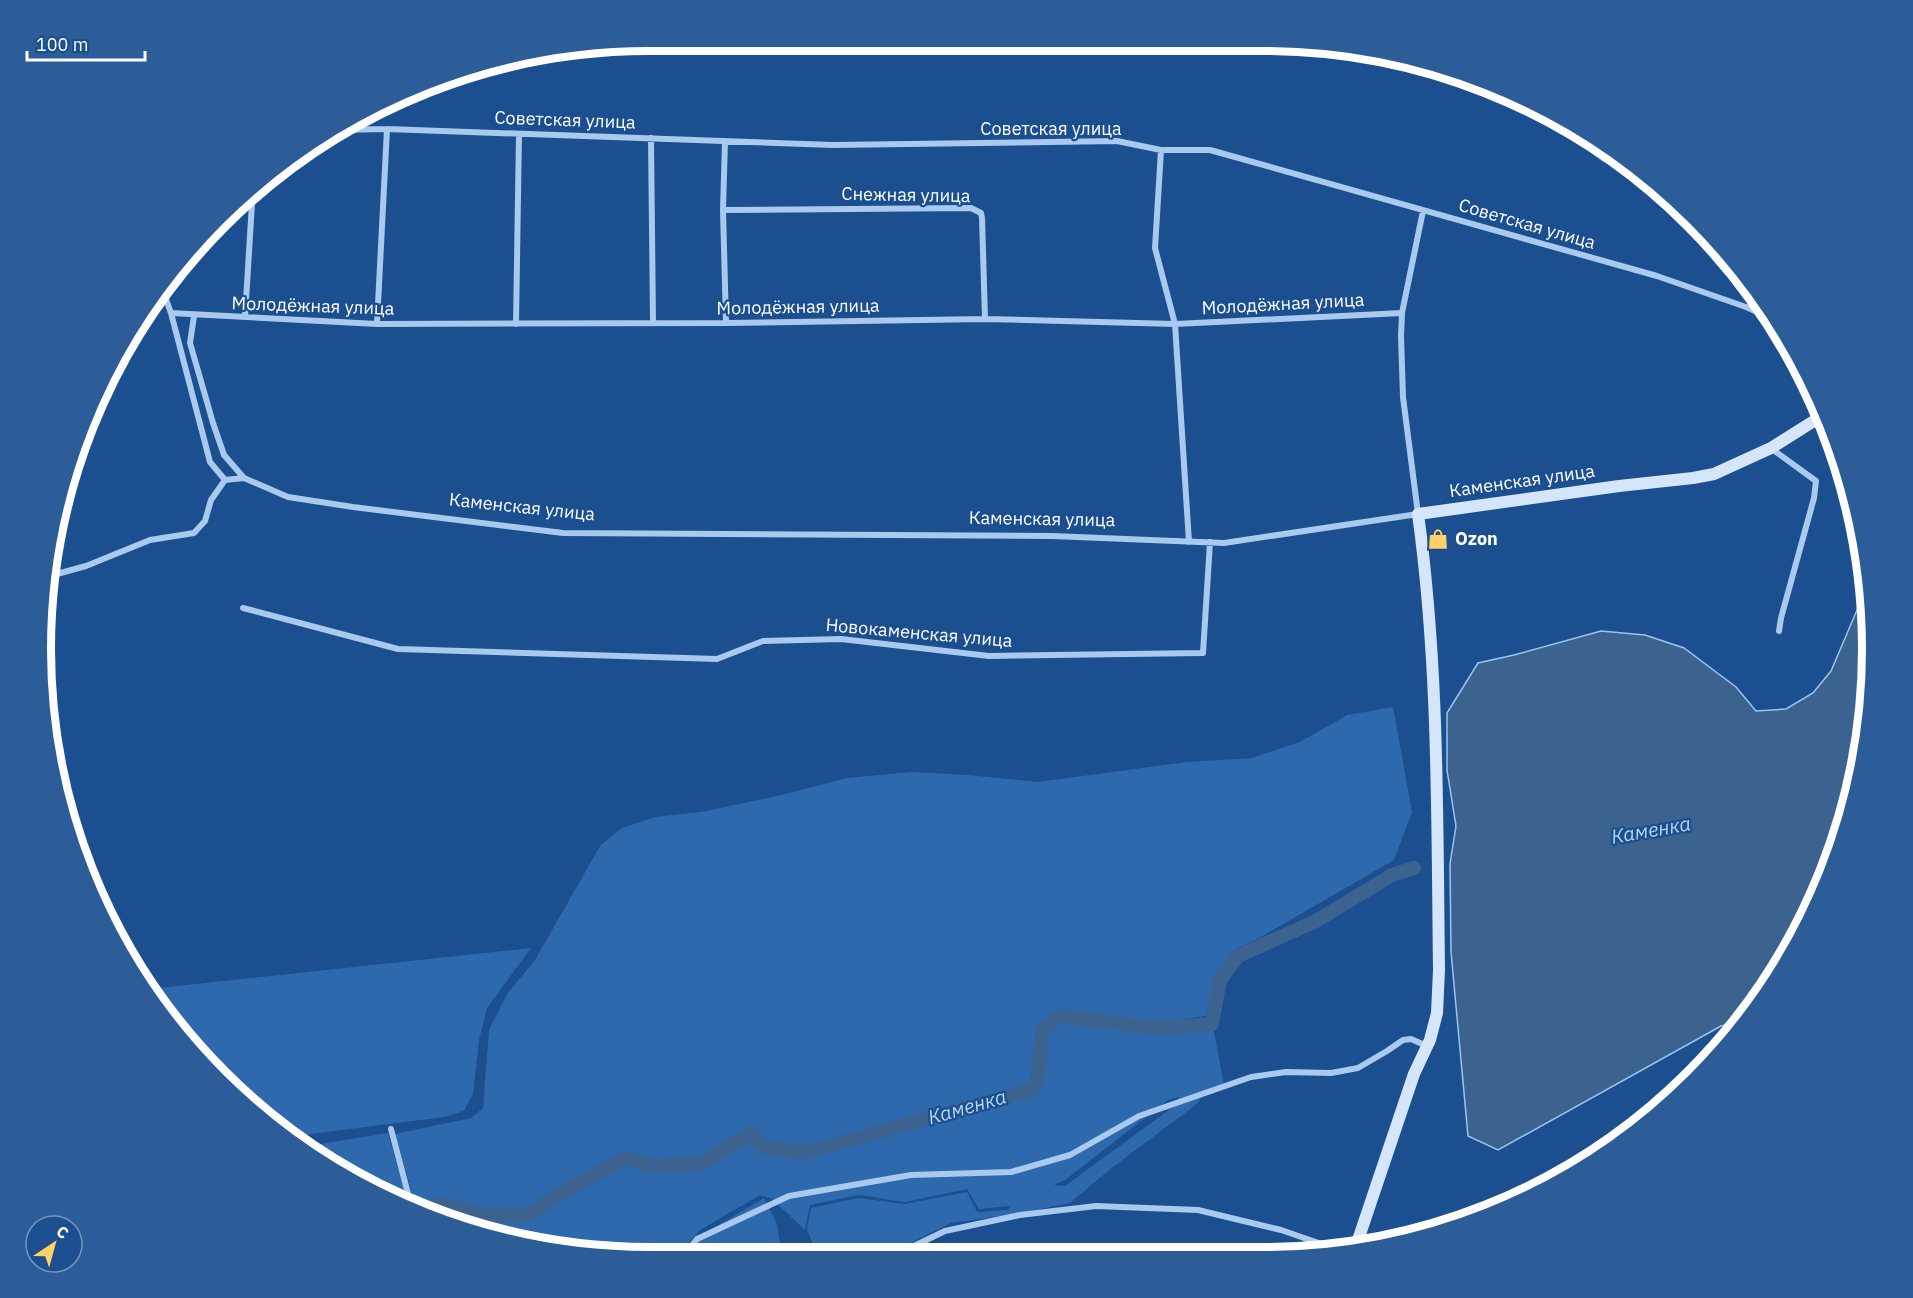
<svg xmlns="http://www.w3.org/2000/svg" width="1913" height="1298" font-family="'IBM Plex Sans',sans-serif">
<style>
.green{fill:#2e69ad;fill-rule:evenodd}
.water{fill:#3c6290;stroke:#9cc4f0;stroke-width:1.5}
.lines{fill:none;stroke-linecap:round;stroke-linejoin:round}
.river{stroke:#3c6290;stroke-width:14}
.street{stroke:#a9c9ee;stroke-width:6}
.secondary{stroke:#d6e6fa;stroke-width:12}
.labels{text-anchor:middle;stroke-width:4.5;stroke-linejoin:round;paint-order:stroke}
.street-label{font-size:18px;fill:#fff;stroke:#1b4f8f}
.poi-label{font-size:18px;font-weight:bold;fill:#fff;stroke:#1b4f8f;text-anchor:start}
.water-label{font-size:20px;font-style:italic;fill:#b5d3f5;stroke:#1b4f8f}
.rim{fill:none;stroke:#fff;stroke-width:8}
</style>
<rect width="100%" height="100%" fill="#1b4f8f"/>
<!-- green -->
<path class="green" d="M1541 108 1602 143 1619 157 1603 163Z
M1393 707 1412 812 1394 860 1259 938 1236 949 1215 979 1206 1016 1157 1023 1060 1009 1037 1029 1034 1070 1030 1085 803 1149 767 1143 750 1130 701 1161 654 1164 627 1155 556 1193 527 1213 485 1212 441 1200 432 1212 416 1207 395 1134 471 1118 483 1108 489 1030 507 994 535 960 600 846 622 828 655 817 701 812 782 795 847 778 911 772 968 775 1038 782 1187 762 1252 758 1300 742 1347 715Z
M531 948 487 1008 479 1040 473 1094 464 1111 444 1117 287 1137 219 1080 149 989Z
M1063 1021 1160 1033 1213 1027 1224 1085 1206 1090 1197 1104 1113 1167 1070 1203 1016 1214 951 1223 882 1257H819L807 1230 811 1208 858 1198 905 1204 967 1192 977 1212 1008 1210 1010 1206 979 1209 967 1189 905 1202 859 1195 810 1205 805 1230 772 1199 760 1195 700 1230 676 1258 649 1257 531 1246 436 1214 441 1205 483 1217 529 1221 559 1199 626 1163 655 1171 700 1168 749 1139 763 1151 801 1157 1035 1092 1044 1073 1047 1034ZM1178 1097 1181 1101 1065 1186 1054 1185 1065 1180 1168 1100Z
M388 1133 408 1204 380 1195 303 1147Z
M764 1198 777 1224 782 1257 687 1258 705 1233Z"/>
<!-- water -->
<path class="water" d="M1867 596 1872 649 1861 767 1826 882 1770 987 1741 1022 1721 1026 1498 1150 1468 1136 1451 952 1450 864 1456 826 1447 770V713L1478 663 1514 655 1601 631 1645 635 1684 648 1736 687 1756 711 1786 709 1813 693 1831 671 1857 610Z"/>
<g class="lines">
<!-- river -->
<path class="river" d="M434 1213 441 1203 484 1215H528L557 1195 626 1158 653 1166 700 1164 750 1134 764 1147 803 1153 1034 1089 1039 1070 1042 1031 1060 1016 1157 1028 1212 1024 1220 980 1238 956 1316 921 1392 875 1414 868"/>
<!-- street -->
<path class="street" d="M337 130 387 129 833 145 1117 141 1161 150H1210L1657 276 1746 307 1775 320
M651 138 653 322
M725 141 723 210 726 323
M1161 150 1155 248 1175 324 1189 542
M723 210 971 208 981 213 982 218 985 319
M164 283V294L171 313 377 324 726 323 985 319 1175 324 1402 313
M171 313 210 462 225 480 244 478
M194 316 190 343 213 423 224 455 244 478 288 497 353 507 563 533 1052 536 1224 543 1418 514 1403 397 1401 336 1402 313 1423 211
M245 317 253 187
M377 324 387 129
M516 324 519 134
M1772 449 1816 481 1814 498 1781 618 1779 631
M46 577 86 566 150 540 194 533 205 521 211 500 225 480
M243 608 398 649 717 659 763 641 841 639 989 656 1203 653 1210 542
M391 1129 411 1205
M682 1258 697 1239 789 1196 911 1175 1011 1172 1070 1155 1139 1116 1251 1077 1286 1072 1331 1073 1358 1068 1387 1051 1403 1040 1411 1039 1427 1046
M889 1258 945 1231 1020 1215 1096 1206 1198 1210 1281 1230 1339 1250"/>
<!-- secondary -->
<path class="secondary" d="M1355 1249 1414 1074 1430 1040 1437 1013 1439 970C1437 818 1439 665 1418 514L1619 486 1693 478 1714 474 1771 448 1825 414"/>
</g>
<!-- icons -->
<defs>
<g id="shop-bare" transform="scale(1.62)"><path d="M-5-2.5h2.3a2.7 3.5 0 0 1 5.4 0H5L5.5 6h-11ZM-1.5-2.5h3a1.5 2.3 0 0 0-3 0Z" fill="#ffd166" stroke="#1b4f8f" stroke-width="2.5" paint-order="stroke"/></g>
</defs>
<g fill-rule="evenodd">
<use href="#shop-bare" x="1438" y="539"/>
</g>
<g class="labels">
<!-- street labels -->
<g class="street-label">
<text transform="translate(565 120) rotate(2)" y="6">Советская улица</text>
<text x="1051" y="135">Советская улица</text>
<text transform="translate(906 195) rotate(1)" y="6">Снежная улица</text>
<text transform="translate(1527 224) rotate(16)" y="6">Советская улица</text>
<text transform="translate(1283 304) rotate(-3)" y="6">Молодёжная улица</text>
<text transform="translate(313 306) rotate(2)" y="6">Молодёжная улица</text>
<text transform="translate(798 307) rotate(-1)" y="6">Молодёжная улица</text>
<text transform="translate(1522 481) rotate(-8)" y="6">Каменская улица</text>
<text transform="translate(522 507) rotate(6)" y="6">Каменская улица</text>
<text transform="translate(1042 519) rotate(1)" y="6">Каменская улица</text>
<text transform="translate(919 633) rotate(5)" y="6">Новокаменская улица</text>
</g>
<!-- poi labels -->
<g class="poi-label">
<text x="1455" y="545">Ozon</text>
</g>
<!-- water labels -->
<g class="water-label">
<text transform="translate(1651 830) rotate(-10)" y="7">Каменка</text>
<text transform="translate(967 1107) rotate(-16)" y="7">Каменка</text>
</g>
</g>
<!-- crop -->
<path d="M0 0H1913V1298H0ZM649 51H1264A598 598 0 0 1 1862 649V649A598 598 0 0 1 1264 1247H649A598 598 0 0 1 51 649V649A598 598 0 0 1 649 51Z" fill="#2d5d98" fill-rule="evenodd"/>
<path class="rim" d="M649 51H1264A598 598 0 0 1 1862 649V649A598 598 0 0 1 1264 1247H649A598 598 0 0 1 51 649V649A598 598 0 0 1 649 51Z"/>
<!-- north arrow -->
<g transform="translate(54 1244) rotate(36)"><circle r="28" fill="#1b4f8f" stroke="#7695bc" stroke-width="1.5"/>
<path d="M0-4.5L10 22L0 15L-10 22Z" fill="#ffd166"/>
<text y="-9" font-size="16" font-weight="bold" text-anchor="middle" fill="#ffffff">С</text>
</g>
<!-- scale -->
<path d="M27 51v9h118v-9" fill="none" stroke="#ffffff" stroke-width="3"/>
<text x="36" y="51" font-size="18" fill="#ffffff" stroke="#1b4f8f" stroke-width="4.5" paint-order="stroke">100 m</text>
</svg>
